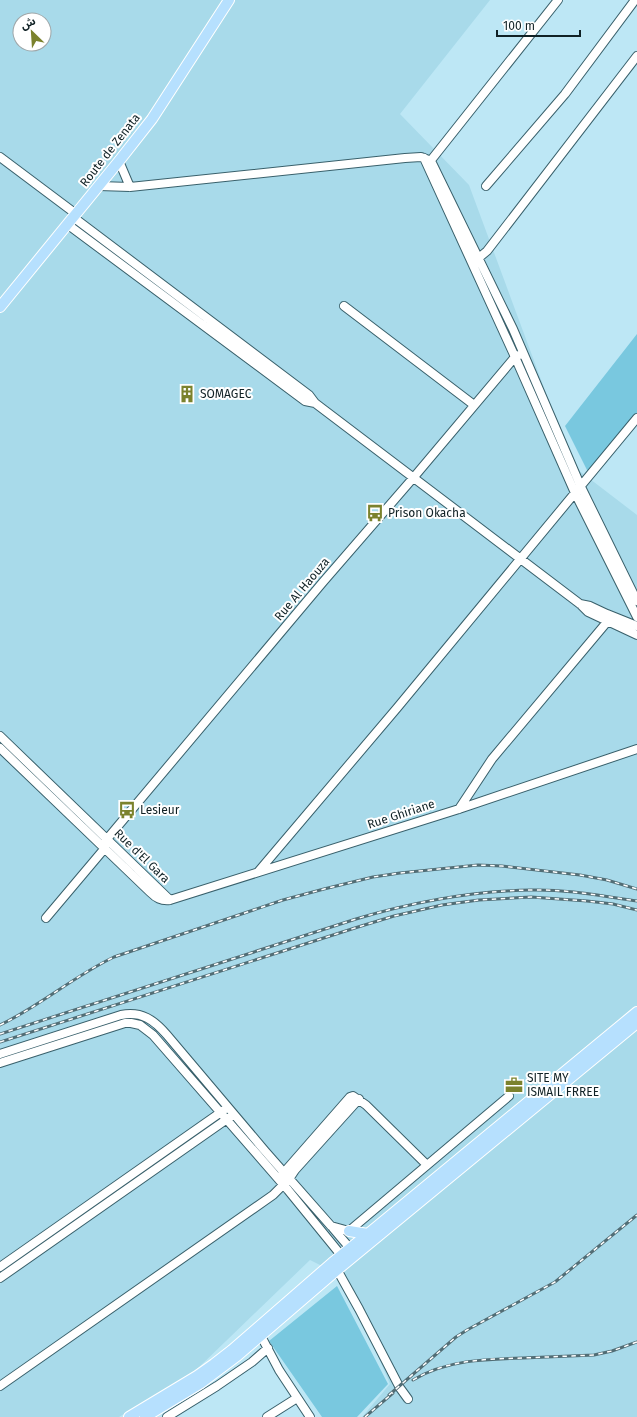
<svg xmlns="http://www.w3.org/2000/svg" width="637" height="1417" font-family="'Fira Sans','Noto Sans Arabic',sans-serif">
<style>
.built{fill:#a8daea;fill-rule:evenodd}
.green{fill:#79c8df}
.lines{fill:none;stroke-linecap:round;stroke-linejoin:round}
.minor-casing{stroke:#39606b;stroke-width:10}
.major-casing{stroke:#fff;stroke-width:12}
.minor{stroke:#fff;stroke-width:8}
.major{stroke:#b6e0fe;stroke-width:10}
.rail-casing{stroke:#526d75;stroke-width:3}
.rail{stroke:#fff;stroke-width:1.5;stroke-dasharray:4.5;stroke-linecap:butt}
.labels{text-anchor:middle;stroke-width:4;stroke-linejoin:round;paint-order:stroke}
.street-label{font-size:12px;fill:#102125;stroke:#fff}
.poi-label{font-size:12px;fill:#102125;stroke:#fff;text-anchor:start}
</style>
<rect width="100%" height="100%" fill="#bde7f5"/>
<!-- built -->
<path class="built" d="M0 0H490L400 114 469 185 573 466 637 515V1417H362L390 1384 344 1277 310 1260 196 1370 119 1417H0ZM20 20H44V44H20Z"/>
<!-- green -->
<path class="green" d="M637 334V416L590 476 565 426Z
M337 1286 388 1384 357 1417H322L269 1341Z"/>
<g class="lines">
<!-- minor casing -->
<g class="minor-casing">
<path id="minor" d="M0 157 76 214
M424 158 515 357 575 493 637 617
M119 161 130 187
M428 164 558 0
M99 186 130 187 405 158 421 157 431 161 513 329 581 487 637 601
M486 186 565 94 635 0
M73 217 309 395 315 403 580 604 588 612 637 635
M67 224 305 401 315 403
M475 261 487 251 637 56
M344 306 474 405
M580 604 590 606 607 614 637 626
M0 736 170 900
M0 748 150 892C156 898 161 901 170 900L459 809 637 749
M459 809 492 759 607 622
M102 845 323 582 414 477 515 357 523 353
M258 872 397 708 637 418
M46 918 105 848
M0 1054 121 1015C142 1011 154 1020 167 1035L265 1151 331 1226 349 1231 509 1096
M0 1063 125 1023H131L140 1025 153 1035 288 1190 345 1260
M280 1177 350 1097 353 1096 366 1105 427 1165
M332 1227 354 1253
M335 1266 359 1309 400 1388 408 1399
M0 1267 224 1110
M0 1278 230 1117
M261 1336 279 1370 310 1417
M0 1386 273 1195 289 1179 295 1170 359 1099
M167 1417 217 1386 252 1362 268 1348
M267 1417 297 1398"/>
</g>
<!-- major casing -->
<g class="major-casing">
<path id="major" d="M0 307 119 161 152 119 229 0
M349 1231 368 1234
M129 1417 197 1376 214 1364 232 1350 332 1263 368 1234 637 1012
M145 1417 201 1383 237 1356 337 1270 637 1023"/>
</g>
<!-- minor -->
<use href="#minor" class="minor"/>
<!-- major -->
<use href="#major" class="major"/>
<!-- rail casing -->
<g class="rail-casing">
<path id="rail" d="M0 1025C40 1006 74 976 114 957L283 900 324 889 373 877 400 873 478 865 502 866 580 875 607 880 637 889
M0 1034 356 919C413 902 471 891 531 890 566 889 602 896 637 901
M0 1042 358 927 394 916 442 905 479 900 531 897 587 901 613 904 637 910
M413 1380C446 1360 485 1359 523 1358 547 1357 570 1356 594 1355L612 1351 637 1342
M389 1395 456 1337 467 1330 555 1282 637 1215
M365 1417 393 1393"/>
</g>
<!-- rail -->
<use href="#rail" class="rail"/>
</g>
<!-- icons -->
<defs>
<g id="building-bare" transform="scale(1.38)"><path d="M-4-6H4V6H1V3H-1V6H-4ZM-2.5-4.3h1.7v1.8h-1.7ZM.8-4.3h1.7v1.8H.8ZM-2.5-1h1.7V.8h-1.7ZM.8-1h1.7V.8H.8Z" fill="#7b822d" stroke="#fff" stroke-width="2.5" paint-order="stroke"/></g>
<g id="bus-bare" transform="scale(1.38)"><path d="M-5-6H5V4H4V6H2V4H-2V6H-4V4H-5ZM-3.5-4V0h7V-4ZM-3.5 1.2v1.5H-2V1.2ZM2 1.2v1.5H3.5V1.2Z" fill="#7b822d" stroke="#fff" stroke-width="2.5" paint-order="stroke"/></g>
<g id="office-bare" transform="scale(1.38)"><path d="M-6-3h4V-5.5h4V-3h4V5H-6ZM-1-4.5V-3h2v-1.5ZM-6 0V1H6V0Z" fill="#7b822d" stroke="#fff" stroke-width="2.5" paint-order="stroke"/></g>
</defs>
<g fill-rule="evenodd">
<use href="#building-bare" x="187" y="394"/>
<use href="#bus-bare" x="375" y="513"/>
<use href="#bus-bare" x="127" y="810"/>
<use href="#office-bare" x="514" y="1085"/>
</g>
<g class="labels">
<!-- street labels -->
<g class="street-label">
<text transform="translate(110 150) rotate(-52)" y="4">Route de Zenata</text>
<text transform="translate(302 589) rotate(-50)" y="4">Rue Al Haouza</text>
<text transform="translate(401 814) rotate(-18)" y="4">Rue Ghiriane</text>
<text transform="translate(142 856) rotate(44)" y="4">Rue d'El Gara</text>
</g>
<!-- poi labels -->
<g class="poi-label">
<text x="200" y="398">SOMAGEC</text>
<text x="388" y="517">Prison Okacha</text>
<text x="140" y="814">Lesieur</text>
<text x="527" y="1082">SITE MY<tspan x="527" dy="14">ISMAIL FRREE</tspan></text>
</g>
</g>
<!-- north arrow -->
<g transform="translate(32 32) rotate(335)"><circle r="19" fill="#ffffff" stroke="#9fa6a8"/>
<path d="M0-3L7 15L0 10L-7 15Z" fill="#7b822d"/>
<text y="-6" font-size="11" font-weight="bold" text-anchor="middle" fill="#102125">ش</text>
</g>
<!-- scale -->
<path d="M497 30v6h83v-6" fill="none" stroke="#102125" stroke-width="2"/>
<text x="503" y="30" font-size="12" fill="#102125" stroke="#ffffff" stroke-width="3" paint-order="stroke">100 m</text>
</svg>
